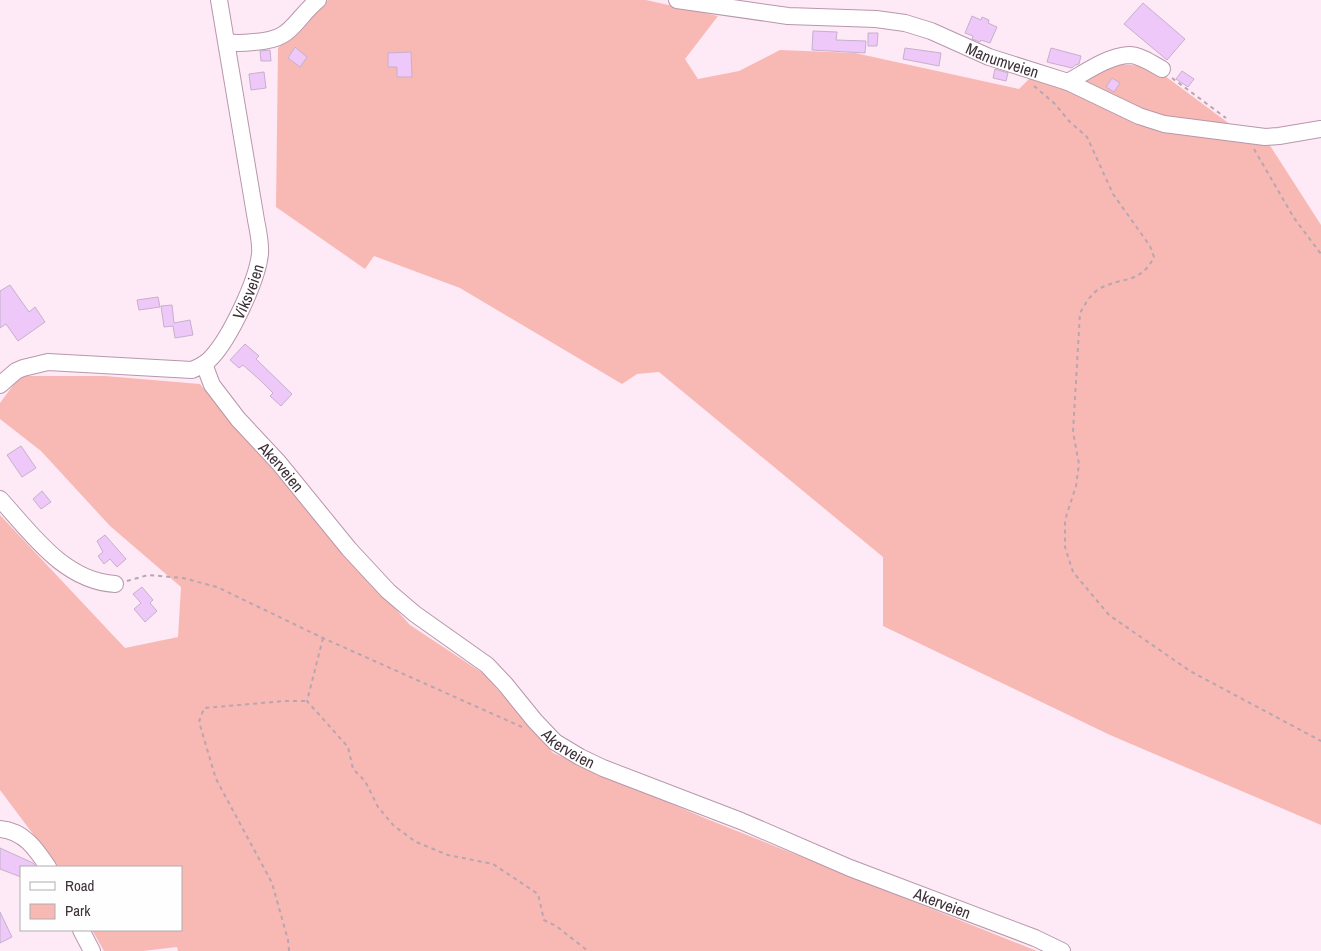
<svg xmlns="http://www.w3.org/2000/svg" width="1321" height="951" font-family="'Archivo Narrow',sans-serif">
<style>
.green{fill:#f8b9b4}
.building{fill:#edc8f8;stroke:#c6b0cc}
.lines{fill:none;stroke-linecap:round;stroke-linejoin:round}
.minor-casing{stroke:#b797ab;stroke-width:18}
.path{stroke:#b7a6b0;stroke-width:2;stroke-dasharray:4 4;stroke-linecap:butt}
.minor{stroke:#fff;stroke-width:16}
.labels{text-anchor:middle;stroke-width:4;stroke-linejoin:round;paint-order:stroke}
.street-label{font-size:16px;fill:#3d3038;stroke:#fefefe}
</style>
<rect width="100%" height="100%" fill="#feeaf6"/>
<!-- green -->
<path class="green" d="M328 0H646L718 16 685 59 698 79 739 71 780 50 855 53 1019 89 1031 77 1069 91 1108 63 1153 67 1231 125 1269 144 1321 225V825L1110 735 883 626V557L659 372 637 374 622 384 460 288 374 256 365 269 276 207 278 48 306 18Z
M20 376H105L200 384 307 510 410 625 484 674 553 753 707 819 1037 951H178L177 947 143 951H104L92 930H181V867H56L45 850 0 790V515L125 648 178 637 181 587 110 526 41 451 0 419V403Z"/>
<!-- building -->
<path class="building" d="M1143 3 1185 39 1167 60 1124 24Z
M972 16 981 20 982 17 989 20 988 23 997 27 990 43 981 40 980 42 972 39 973 36 965 33Z
M813 31 837 32 836 40 866 41 865 53 812 50Z
M868 33H878L877 46H868Z
M295 47 307 57 300 67 288 58Z
M905 48 941 53 939 66 903 59Z
M1051 48 1081 56 1079 64 1075 65 1072 68 1047 62Z
M270 50 271 61H261L260 51Z
M411 52 412 77H397V67H388V53Z
M995 69 1008 73 1006 81 993 78Z
M1182 71 1194 79 1188 87 1176 79Z
M264 72 266 88 251 90 249 74Z
M1112 78 1120 83 1114 92 1106 87Z
M10 285 29 312 35 307 45 322 18 341 6 324 0 328V291Z
M158 297 160 307 139 310 137 300Z
M172 305 174 323 190 320 193 335 175 338 173 326 164 327 161 306Z
M245 344 259 356 256 359 292 394 281 406 270 396 273 393 261 381 243 365 239 368 230 360Z
M21 446 36 468 22 477 7 455Z
M42 491 51 502 41 509 33 499Z
M105 535 126 559 117 567 110 559 104 564 98 556 103 552 97 541Z
M142 587 153 600 150 603 157 611 145 622 134 609 141 603 133 594Z
M0 848 33 863 36 867H21V877L0 869Z
M0 912 12 937 0 943Z"/>
<g class="lines">
<!-- minor casing -->
<g class="minor-casing">
<g id="minor">
<path id="s1" d="M677 0 788 16 876 19 905 23 931 31 989 57 1068 82 1139 116 1164 124 1265 137 1279 136 1321 129"/>
<path d="M227 42C236 44 245 43 254 42 293 40 292 22 318 0"/>
<path d="M1068 82C1086 72 1108 56 1129 55 1140 55 1153 64 1162 69"/>
<path id="s2" d="M204 364 212 385 238 419 279 463 349 549 388 591 415 614 487 665 505 684 535 721 555 742 580 757 603 768 741 821 850 868 1035 938 1062 951"/>
<path id="s3" d="M0 385 16 371 23 368 48 362 192 370C199 367 206 364 211 358 230 338 257 281 260 254 261 243 258 231 256 220L219 0"/>
<path d="M0 499C32 534 64 581 115 584"/>
<path d="M0 829C24 831 36 849 48 867"/>
<path d="M81 930 92 951"/>
</g>
</g>
<!-- path -->
<path class="path" d="M1172 78 1226 118
M1034 86 1054 103 1070 122 1087 137 1113 194 1150 246 1154 257C1140 285 1122 276 1099 289 1090 295 1085 304 1080 313L1073 432 1079 464 1076 486 1065 520V547L1073 572 1109 615 1190 671 1321 741
M1254 149 1294 218 1321 254
M127 581 148 575 183 578 217 587 323 638 522 727
M323 638 307 701 348 747 353 769 365 781 378 807 394 826 416 842 448 855 493 864 538 894 544 920 556 926 588 951
M289 951 288 940 272 883 216 779 199 722 204 708 285 701H307"/>
<!-- minor -->
<use href="#minor" class="minor"/>
</g>
<g class="labels">
<!-- street labels -->
<g class="street-label">
<text dy="6" stroke="none"><textPath href="#s1" startOffset="334">Manumveien</textPath></text>
<text dy="6" stroke="none"><textPath href="#s3" startOffset="298">Viksveien</textPath></text>
<text dy="6" stroke="none"><textPath href="#s2" startOffset="130">Akerveien</textPath></text>
<text dy="6" stroke="none"><textPath href="#s2" startOffset="535">Akerveien</textPath></text>
<text dy="6" stroke="none"><textPath href="#s2" startOffset="940">Akerveien</textPath></text>
</g>
</g>
<!-- legend -->
<rect x="20" y="866" width="162" height="65" fill="#fefefe" stroke="#b1acaf"/>
<rect x="30" y="882" width="25" height="8" fill="#ffffff" stroke="#b1acaf"/>
<text x="65" y="891" font-size="15" fill="#3d3038">Road</text>
<rect x="30" y="904" width="25" height="15" fill="#f8b9b4" stroke="#b1acaf"/>
<text x="65" y="916" font-size="15" fill="#3d3038">Park</text>
</svg>
